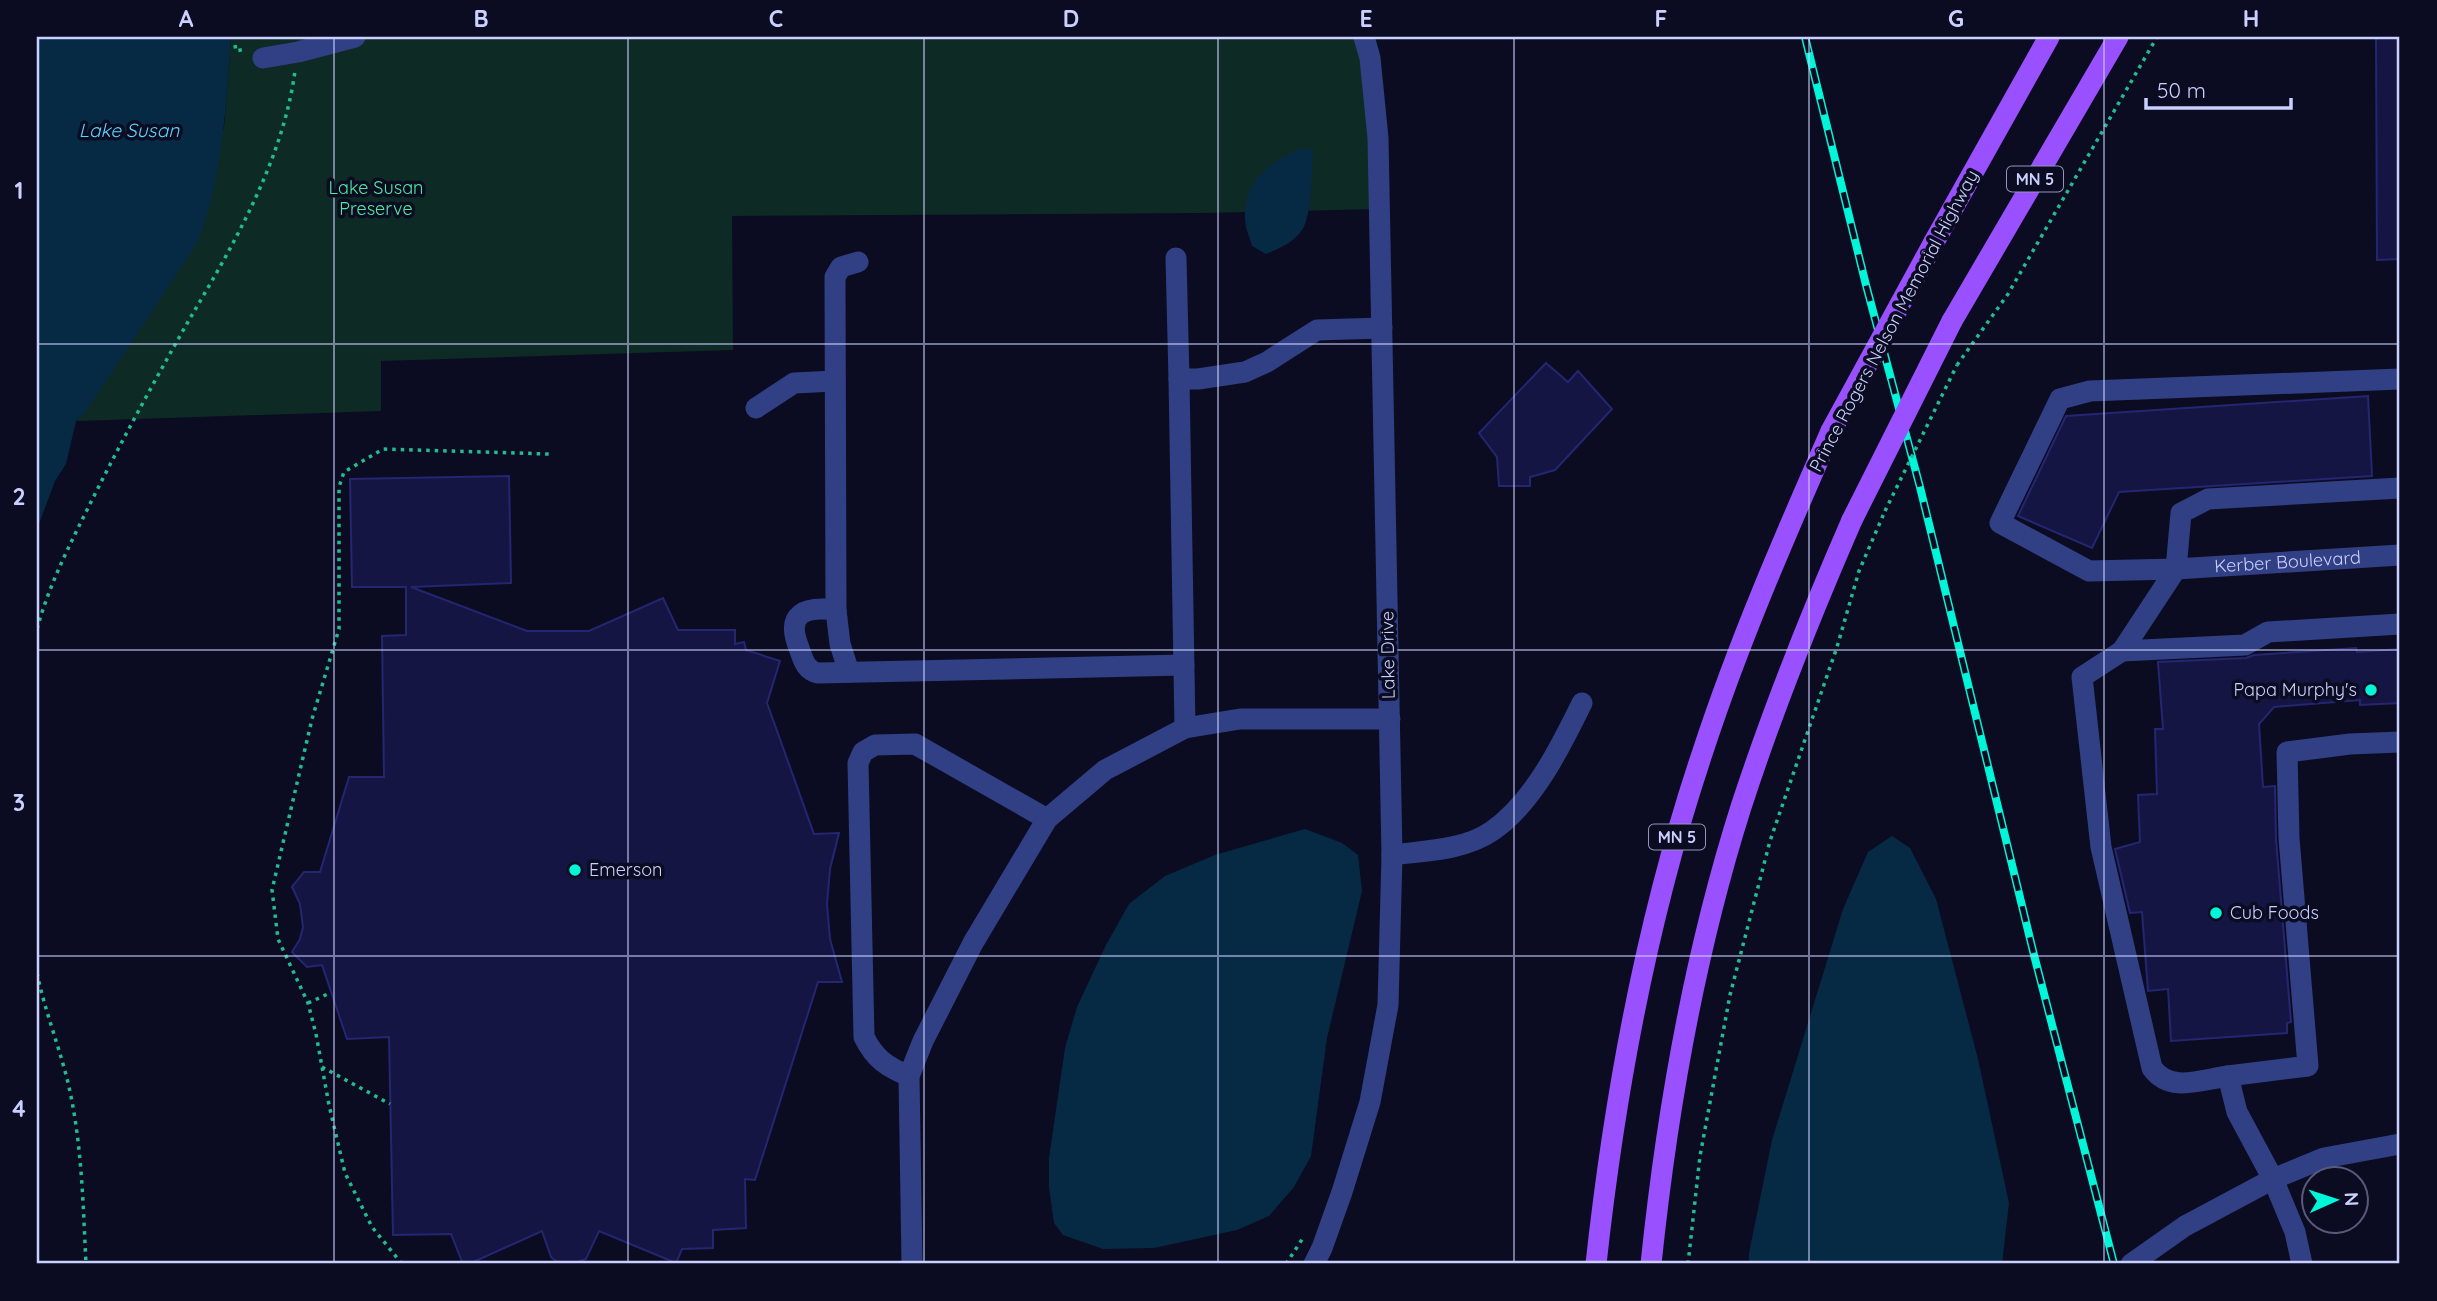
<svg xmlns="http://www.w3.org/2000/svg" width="2437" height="1301" font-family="Quicksand,sans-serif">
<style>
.green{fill:#0d2b24}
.water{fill:#062a44}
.building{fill:#151543;stroke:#242672;stroke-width:2}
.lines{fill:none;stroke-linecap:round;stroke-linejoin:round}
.path{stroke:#21bc91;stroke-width:3.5;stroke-dasharray:3.5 5;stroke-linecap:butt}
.minor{stroke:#314085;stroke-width:21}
.major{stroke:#9951ff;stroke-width:21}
.rail-casing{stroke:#00f5d9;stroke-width:8}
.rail{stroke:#0b0c21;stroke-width:5;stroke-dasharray:16;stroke-linecap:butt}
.path-bridge{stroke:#21bc91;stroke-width:3.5;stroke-dasharray:3.5 5;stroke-linecap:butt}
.major-bridge{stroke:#9951ff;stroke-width:21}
.grid{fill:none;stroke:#cad0ff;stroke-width:2;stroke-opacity:0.55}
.poi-dot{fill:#00f5d9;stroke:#0b0c21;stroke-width:2.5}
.labels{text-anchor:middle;stroke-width:7;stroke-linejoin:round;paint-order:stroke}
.shield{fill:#0b0c21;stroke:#9195bc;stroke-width:2}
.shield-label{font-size:16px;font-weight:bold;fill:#cad0ff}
.park-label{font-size:18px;fill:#4beba0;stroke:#0b0c21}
.street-label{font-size:18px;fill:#cad0ff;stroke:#0b0c21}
.poi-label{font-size:18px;fill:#cad0ff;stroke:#0b0c21;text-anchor:start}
.water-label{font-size:19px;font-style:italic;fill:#58d6ff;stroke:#0b0c21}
.neatline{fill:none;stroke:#cad0ff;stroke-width:2.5}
.grid-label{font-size:23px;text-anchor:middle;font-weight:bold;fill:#cad0ff}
</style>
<rect width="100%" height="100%" fill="#0b0c21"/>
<!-- green -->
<path class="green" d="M231 37H1364L1379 209 1200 213 732 216 733 350 381 361V411L77 421 224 128Z"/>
<!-- water -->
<path class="water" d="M37 37H231C226 104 223 180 197 243L87 410 76 421 66 464 55 481 37 529Z
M1299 149 1313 150C1312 168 1312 217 1302 230 1293 243 1280 248 1266 254L1252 246C1250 238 1245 228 1245 219 1244 180 1268 164 1299 149Z
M1305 829 1342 843 1358 855 1362 891 1327 1038 1311 1156 1294 1187 1269 1216 1237 1230 1154 1248 1103 1249 1063 1235 1054 1223 1049 1187V1158L1065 1048 1077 1007 1106 945 1129 904 1165 876 1215 855Z
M1892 836 1910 848 1936 899 1978 1059 2009 1203 2002 1264H1749V1253L1772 1140 1843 909 1868 852Z"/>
<!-- building -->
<path class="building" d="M2376 37H2400V259L2377 260Z
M1546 363 1568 382 1578 371 1612 409 1555 470 1530 477V486H1499L1497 457 1479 433Z
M2368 396 2372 476 2119 492 2092 548 2018 516 2066 416Z
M509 476 511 583 411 587 527 631H589L663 598 678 630H735V644L744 642 746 650 780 661 767 703 814 834 839 833 830 869 827 904 830 939 842 982H818L755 1180 745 1179 746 1228 713 1230V1248L682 1249 676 1263 599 1231 586 1259 571 1264 556 1261 551 1257 542 1231 469 1264H463L451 1234 393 1235 389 1037 347 1039 322 965 307 967 292 952 300 939 303 927 300 904 292 887 304 872H320L349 777H384L382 636 406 635V587H352L350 479Z
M2356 648 2357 652 2400 649V703L2360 705V700L2274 707 2259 724 2263 787 2275 786 2276 839 2291 1022 2287 1023V1033L2171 1041 2168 989 2148 991 2142 912 2130 913 2115 849 2140 842 2138 795 2157 794 2155 729H2163L2158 662 2246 658 2254 655Z"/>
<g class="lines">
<!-- path -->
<path class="path" d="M235 45 236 51 246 49
M1957 365 2008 294 2157 37
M37 629C49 585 70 544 91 502 122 440 155 380 189 320 234 244 283 160 295 71
M37 973C45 1012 60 1048 69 1087 82 1145 83 1205 86 1264
M308 1003 330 993
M322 1067 390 1104
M402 1264 372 1227 345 1173 329 1105 316 1034 308 1003 278 939 272 890 312 719 339 629V487L344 472 383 449 549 454
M1286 1264 1303 1238
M1688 1264 1700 1156 1730 995 1770 841 1837 647 1859 571 1885 511"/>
<!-- minor -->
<g class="minor">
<path d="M263 58 298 52 355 37"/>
<path d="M1176 258 1179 379"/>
<path id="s1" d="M2400 379 2090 391 2060 399 2000 523 2089 571 2176 569 2400 555"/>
<path d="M756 408 794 383 835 381"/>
<path d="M2400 488 2208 499 2181 513 2176 569 2122 651 2245 645 2268 632 2400 624"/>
<path d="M836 610C805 606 785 613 799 648 803 659 805 670 818 673L1184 665"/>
<path d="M2122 651 2082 677 2101 847 2152 1068C2170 1093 2200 1080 2228 1076"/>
<path d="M849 672 840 644 836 610 835 277 841 267 858 262"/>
<path d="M1185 728 1179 379H1198L1245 372 1267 362 1317 330 1382 328"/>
<path d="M1392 855C1424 851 1465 850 1492 831 1533 803 1561 746 1582 703"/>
<path d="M909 1076C887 1067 875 1059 864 1037L858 763 863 752 875 745 915 744 1047 819"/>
<path d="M912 1264 909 1076 923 1041 973 943 1047 819 1105 770 1185 728 1240 719H1390"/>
<path d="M1314 1264 1322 1248 1342 1192 1370 1102 1388 1005 1392 855 1378 138 1370 58 1364 37"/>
<path d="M2131 1264 2185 1226 2273 1179 2324 1158 2400 1144"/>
<path d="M2302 1264 2295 1232 2273 1179 2237 1112 2228 1076 2308 1066 2289 838 2287 752 2350 744 2400 742"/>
</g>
<!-- major -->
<path class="major" d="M1934 242 2049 37
M1952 321 2118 37
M1596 1264C1615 1090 1647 917 1703 751 1739 641 1785 536 1831 431
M1651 1264C1667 1110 1694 955 1741 807 1773 709 1811 614 1852 520"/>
<!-- rail casing -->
<g class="rail-casing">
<path id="rail" d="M1805 37 1866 285 1920 487 2034 955 2114 1264"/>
</g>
<!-- rail -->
<use href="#rail" class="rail"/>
<!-- path-bridge -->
<path class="path-bridge" d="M1885 511 1957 365"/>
<!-- major-bridge -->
<path class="major-bridge" d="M1831 431 1934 242
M1852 520 1952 321"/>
</g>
<!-- grid -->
<path class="grid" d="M334 37V1264M628 37V1264M924 37V1264M1218 37V1264M1514 37V1264M1809 37V1264M2104 37V1264M37 344H2400M37 650H2400M37 956H2400"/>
<!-- markers -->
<g class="poi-dot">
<circle cx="2371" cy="690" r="7"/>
<circle cx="575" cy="870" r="7"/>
<circle cx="2216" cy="913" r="7"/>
</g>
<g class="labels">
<!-- shield labels -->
<g class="shield">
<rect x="2007" y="166.5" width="56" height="25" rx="5"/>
<rect x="1649" y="824.5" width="56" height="25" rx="5"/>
</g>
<g class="shield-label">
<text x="2035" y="185">MN 5</text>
<text x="1677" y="843">MN 5</text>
</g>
<!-- park labels -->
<g class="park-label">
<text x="376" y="194">Lake Susan<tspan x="376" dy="21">Preserve</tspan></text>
</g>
<!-- street labels -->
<g class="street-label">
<text transform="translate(1894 321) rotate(-62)" y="6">Prince Rogers Nelson Memorial Highway</text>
<text dy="6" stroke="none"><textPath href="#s1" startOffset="779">Kerber Boulevard</textPath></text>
<text transform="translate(1388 655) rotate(-91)" y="6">Lake Drive</text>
</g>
<!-- poi labels -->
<g class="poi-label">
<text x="2357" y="696" text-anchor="end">Papa Murphy's</text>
<text x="589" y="876">Emerson</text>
<text x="2230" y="919">Cub Foods</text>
</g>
<!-- water labels -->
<g class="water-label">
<text x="129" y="137">Lake Susan</text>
</g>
</g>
<!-- border -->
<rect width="2437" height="1301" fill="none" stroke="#0b0c21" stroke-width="77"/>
<!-- north arrow -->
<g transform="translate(2335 1200) rotate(87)"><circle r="33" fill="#0b0c21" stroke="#575a7a" stroke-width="2"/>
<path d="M0-5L12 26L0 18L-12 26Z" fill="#00f5d9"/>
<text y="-10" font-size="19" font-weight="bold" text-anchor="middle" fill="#cad0ff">N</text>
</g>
<!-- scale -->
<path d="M2146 98v10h145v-10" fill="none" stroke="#cad0ff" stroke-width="3.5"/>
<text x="2157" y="98" font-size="21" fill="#cad0ff" stroke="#0b0c21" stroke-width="5" paint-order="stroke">50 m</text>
<rect x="38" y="38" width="2360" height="1224" class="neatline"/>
<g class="grid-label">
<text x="186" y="27">A</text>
<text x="481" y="27">B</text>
<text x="776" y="27">C</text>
<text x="1071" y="27">D</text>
<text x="1366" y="27">E</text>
<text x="1661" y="27">F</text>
<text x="1956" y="27">G</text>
<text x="2251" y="27">H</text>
<text x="19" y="199">1</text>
<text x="19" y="505">2</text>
<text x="19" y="811">3</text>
<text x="19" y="1117">4</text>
</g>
</svg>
